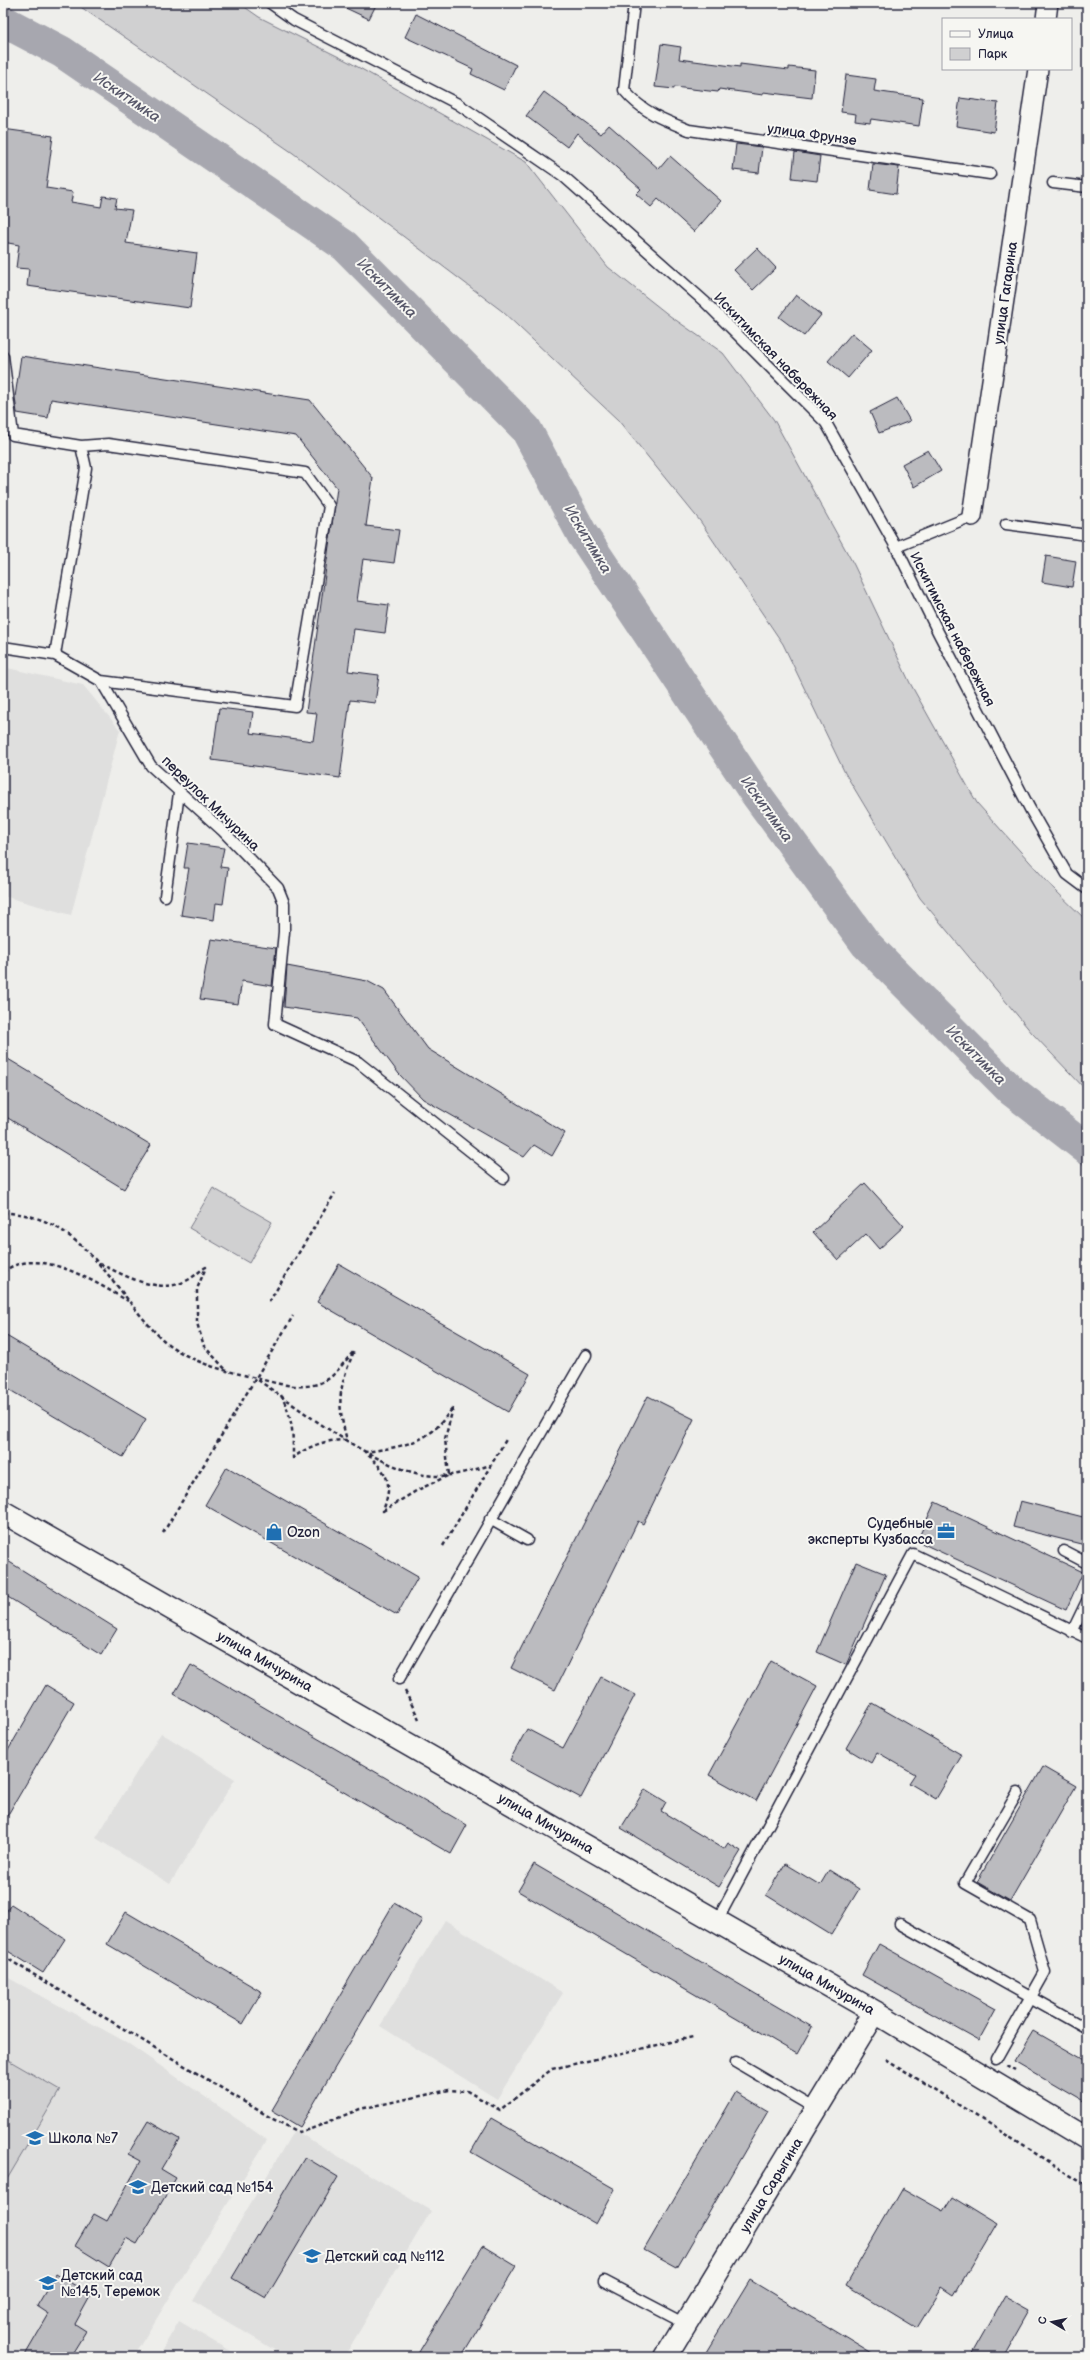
<svg xmlns="http://www.w3.org/2000/svg" width="1090" height="2360" font-family="'Balsamiq Sans',sans-serif">
<style>
.built{fill:#dfdfde}
.green{fill:#d0d0d1;stroke:#797986}
.lines{fill:none;stroke-linecap:round;stroke-linejoin:round}
.river{stroke:#a7a7af;stroke-width:32}
.building{fill:#bbbbbf;stroke:#22223b}
.lane-casing{stroke:#22223b;stroke-width:13}
.street-casing{stroke:#22223b;stroke-width:22}
.secondary-casing{stroke:#22223b;stroke-width:25}
.path{stroke:#22223b;stroke-width:2.5;stroke-dasharray:4 3;stroke-linecap:butt}
.lane{stroke:#f6f6f2;stroke-width:10}
.street{stroke:#f6f6f2;stroke-width:19}
.secondary{stroke:#f6f6f2;stroke-width:22}
.labels{text-anchor:middle;stroke-width:4;stroke-linejoin:round;paint-order:stroke}
.street-label{font-size:14px;fill:#22223b;stroke:#f6f6f2}
.poi-label{font-size:14px;fill:#22223b;stroke:#f6f6f2;text-anchor:start}
.water-label{font-size:15px;font-style:italic;fill:#575769;stroke:#f6f6f2}
</style>
<rect width="100%" height="100%" fill="#eeeeeb"/>
<filter id="ink" filterUnits="userSpaceOnUse"><feTurbulence type="fractalNoise" baseFrequency=".025" numOctaves="2"/><feDisplacementMap in="SourceGraphic" scale="8" xChannelSelector="R" yChannelSelector="G"/><feConvolveMatrix kernelMatrix="1 2 1 2 8 2 1 2 1" color-interpolation-filters="sRGB"/></filter>
<g filter="url(#ink)">
<!-- built -->
<path class="built" d="M3 667 83 685 120 730 71 915 3 896Z
M161 1733 235 1779 170 1884 96 1838Z
M445 1920 563 1993 497 2099 380 2026Z
M3 1975 126 2042 267 2140 133 2357H3Z
M294 2130 431 2211 344 2357H286L193 2301Z
M179 2321 240 2357H158Z"/>
<!-- green -->
<path class="green" d="M75 3H239L259 17 349 62 526 162 608 267 670 316 723 353 774 420 854 565 910 683 977 803 1054 889 1087 921V1091L1032 1033 920 898 845 773 783 644 700 521 618 420 502 311 293 153Z
M213 1188 272 1222 249 1263 189 1228Z
M3 2057 60 2090 3 2186Z"/>
<g class="lines">
<!-- river -->
<path class="river" d="M3 21 62 52 345 246 526 429 582 534 753 790 866 944 1011 1090 1087 1149"/>
</g>
<!-- building -->
<path class="building" d="M335 3H377L369 19Z
M416 14 516 65 504 90 471 74 473 69 405 37Z
M661 44 681 47 679 59 740 67V64L789 70V67L815 70 812 98 763 92V95L719 89 718 92 674 87V89L655 87Z
M846 75 876 79 874 91 923 98 919 126 871 119 870 123 855 121 856 114 841 112Z
M544 92 601 134 609 125 659 169 670 156 721 201 694 232 658 199 651 207 636 194 641 189 577 133 567 147 526 116Z
M960 98 998 103 994 132 956 126Z
M3 129 53 136 46 188 73 192 71 202 101 207 103 196 117 198 115 208 132 210 126 243 197 253 190 308 27 286 29 269 16 268 19 245 3 242Z
M736 144 762 147 759 173 733 170Z
M795 152 820 156 817 181 792 178Z
M873 164 899 167 896 194 870 190Z
M757 248 776 268 753 290 734 270Z
M796 295 821 315 804 336 779 317Z
M852 333 872 350 848 378 828 361Z
M21 356 310 400 373 478 366 526 399 530 394 563 363 559 357 601 389 605 385 633 354 629 348 671 379 675 375 703 350 700 340 778 212 760 219 708 253 712 250 733 313 741 317 713 306 712 337 488 296 436 51 399 48 418 17 413 15 397Z
M897 398 910 421 879 433 870 412Z
M928 450 941 471 914 487 902 464Z
M1046 556 1076 561 1072 587 1042 582Z
M188 843 224 848 220 867 228 868 223 904 216 903 214 920 181 915 189 868H184Z
M211 939 276 948 272 986 242 981 238 1004 200 999Z
M287 966 367 981 384 990 428 1049 565 1133 552 1156 534 1145 524 1157 423 1099 399 1074 357 1018 284 1007Z
M3 1056 151 1145 124 1189 3 1115Z
M865 1183 904 1226 879 1249 866 1234 838 1260 813 1232Z
M339 1264 530 1374 508 1412 317 1302Z
M3 1334 146 1419 123 1457 3 1386Z
M648 1396 694 1419 643 1524 638 1521 555 1690 511 1668Z
M227 1467 418 1577 397 1615 205 1505Z
M1020 1501 1087 1518 1085 1545 1013 1527Z
M935 1502 1083 1572 1066 1610 917 1541Z
M3 1558 117 1629 101 1655 3 1594Z
M856 1562 886 1574 846 1665 817 1652Z
M771 1661 817 1686 756 1801 709 1775Z
M191 1665 467 1825 451 1854 174 1694Z
M601 1677 635 1695 581 1798 510 1760 527 1729 563 1748Z
M46 1685 74 1702 3 1823V1759Z
M872 1703 962 1755 936 1799 909 1783 915 1774 877 1752 871 1763 846 1748Z
M1043 1767 1076 1786 1010 1901 977 1882Z
M645 1789 666 1802 661 1811 724 1849 728 1843 741 1851 719 1887 621 1828Z
M534 1864 812 2027 797 2054 518 1891Z
M785 1864 820 1885 829 1870 859 1889 831 1935 766 1895Z
M394 1903 422 1920 300 2127 272 2110Z
M11 1904 65 1939 43 1973 3 1948V1917Z
M126 1912 262 1992 243 2024 107 1944Z
M879 1944 996 2009 979 2040 862 1975Z
M1033 2031 1087 2062V2103L1015 2061Z
M736 2092 768 2111 677 2268 644 2250Z
M491 2118 615 2189 596 2224 471 2152Z
M148 2121 179 2139 161 2169 176 2178 137 2244 126 2238 109 2267 75 2246 94 2214 107 2221 141 2161 128 2154Z
M305 2157 338 2177 266 2298 232 2278Z
M902 2188 943 2211 952 2197 996 2224 954 2295 942 2287 917 2328 846 2285Z
M483 2246 516 2266 461 2357H416Z
M56 2274 91 2295 75 2324 86 2331 70 2357H24L49 2314 37 2306Z
M750 2280 877 2357H703Z
M1005 2295 1030 2309 1003 2357H970Z"/>
<g class="lines">
<!-- lane casing -->
<g class="lane-casing">
<path id="lane" d="M270 3 294 20 458 104 562 175 705 302 826 423 896 547 938 632 1030 809 1067 874 1087 889
M634 3 624 90C642 112 663 120 689 130L990 174
M1053 183 1087 187
M3 356 13 435 81 446 108 444 305 473 329 506 295 706 101 681
M1006 524 1087 535
M896 547 972 516
M3 647 55 655 101 681 151 766 223 831 278 888 284 903V932L275 1024 358 1062 504 1178
M55 655 86 468 81 446
M165 896 179 793
M490 1519 527 1540
M1064 1551 1087 1563
M1072 1632 1087 1601
M399 1679 586 1355
M717 1921 913 1554 1087 1638
M900 1924 1087 2029
M996 2059 1045 1972 1030 1920 965 1883 1018 1792
M736 2062 816 2109
M604 2281 686 2324"/>
</g>
<!-- street casing -->
<g class="street-casing">
<path id="street" d="M1046 19 1048 3
M972 516 1038 69"/>
</g>
<!-- secondary casing -->
<g class="secondary-casing">
<path id="secondary" d="M3 1512 875 2012 1087 2139
M666 2357 875 2012"/>
</g>
<!-- path -->
<path class="path" d="M3 1210 9 1213
M3 1213C66 1212 101 1266 136 1310 147 1323 158 1337 172 1347 201 1366 224 1370 256 1378 279 1384 311 1394 332 1376 340 1368 347 1359 354 1351 339 1388 336 1401 347 1440 325 1440 310 1445 293 1458 293 1432 293 1419 281 1395
M100 1264C124 1275 158 1295 186 1281 193 1278 199 1271 206 1267L197 1289V1323L204 1346 228 1372
M3 1272C38 1244 96 1283 128 1301
M269 1302 335 1193
M258 1380C302 1410 384 1476 437 1476 455 1476 473 1470 491 1465
M453 1408 445 1439 449 1475 416 1491 383 1511C394 1480 387 1473 365 1452 386 1449 412 1446 430 1433 439 1427 446 1416 453 1408Z
M163 1533 293 1316
M443 1546 507 1438
M405 1691 419 1719
M3 1956 271 2118 299 2132 311 2129 360 2109 449 2090 467 2091 500 2110 552 2069 693 2037
M886 2059 1087 2186
M1007 2066 1016 2071"/>
<!-- lane -->
<use href="#lane" class="lane"/>
<!-- street -->
<use href="#street" class="street"/>
<!-- secondary -->
<use href="#secondary" class="secondary"/>
</g>
</g>
<!-- icons -->
<defs>
<g id="office-bare" transform="scale(1.38)"><path d="M-6-3h4V-5.5h4V-3h4V5H-6ZM-1-4.5V-3h2v-1.5ZM-6 0V1H6V0Z" fill="#1f6fb2" stroke="#f6f6f2" stroke-width="2.5" paint-order="stroke"/></g>
<g id="shop-bare" transform="scale(1.38)"><path d="M-5-2.5h2.3a2.7 3.5 0 0 1 5.4 0H5L5.5 6h-11ZM-1.5-2.5h3a1.5 2.3 0 0 0-3 0Z" fill="#1f6fb2" stroke="#f6f6f2" stroke-width="2.5" paint-order="stroke"/></g>
<g id="school-bare" transform="scale(1.38)"><path d="M0-5L7-2L0 1L-7-2ZM-4 1L0 2.5L4 1V4Q0 6-4 4Z" fill="#1f6fb2" stroke="#f6f6f2" stroke-width="2.5" paint-order="stroke"/></g>
</defs>
<g fill-rule="evenodd">
<use href="#office-bare" x="946" y="1531"/>
<use href="#shop-bare" x="274" y="1532"/>
<use href="#school-bare" x="35" y="2138"/>
<use href="#school-bare" x="138" y="2187"/>
<use href="#school-bare" x="312" y="2256"/>
<use href="#school-bare" x="48" y="2283"/>
</g>
<g class="labels">
<!-- street labels -->
<g class="street-label">
<text transform="translate(812 134) rotate(8)" y="5">улица Фрунзе</text>
<text transform="translate(1005 293) rotate(-82)" y="5">улица Гагарина</text>
<text transform="translate(776 356) rotate(46)" y="5">Искитимская набережная</text>
<text transform="translate(953 629) rotate(63)" y="5">Искитимская набережная</text>
<text transform="translate(211 803) rotate(44)" y="5">переулок Мичурина</text>
<text transform="translate(265 1661) rotate(30)" y="5">улица Мичурина</text>
<text transform="translate(546 1823) rotate(30)" y="5">улица Мичурина</text>
<text transform="translate(827 1984) rotate(30)" y="5">улица Мичурина</text>
<text transform="translate(771 2185) rotate(-59)" y="5">улица Сарыгина</text>
</g>
<!-- poi labels -->
<g class="poi-label">
<text x="933" y="1528" text-anchor="end">Судебные<tspan x="933" dy="16">эксперты Кузбасса</tspan></text>
<text x="287" y="1537">Ozon</text>
<text x="48" y="2143">Школа №7</text>
<text x="151" y="2192">Детский сад №154</text>
<text x="325" y="2261">Детский сад №112</text>
<text x="61" y="2280">Детский сад<tspan x="61" dy="16">№145, Теремок</tspan></text>
</g>
<!-- water labels -->
<g class="water-label">
<text transform="translate(127 97) rotate(34)" y="5">Искитимка</text>
<text transform="translate(387 288) rotate(45)" y="5">Искитимка</text>
<text transform="translate(588 539) rotate(59)" y="5">Искитимка</text>
<text transform="translate(767 809) rotate(54)" y="5">Искитимка</text>
<text transform="translate(976 1055) rotate(45)" y="5">Искитимка</text>
</g>
</g>
<!-- margin -->
<rect width="1090" height="2360" fill="none" stroke="#f6f6f2" stroke-width="16"/>
<rect x="8" y="8" width="1074" height="2344" fill="none" stroke="#22223b" stroke-width="1.5" filter="url(#ink)"/>
<!-- legend -->
<rect x="942" y="18" width="130" height="52" fill="#f6f6f2" stroke="#a1a1a9"/>
<rect x="950" y="31" width="20" height="6" fill="#f6f6f2" stroke="#a1a1a9"/>
<text x="978" y="38" font-size="12" fill="#22223b">Улица</text>
<rect x="950" y="48" width="20" height="12" fill="#d0d0d1" stroke="#a1a1a9"/>
<text x="978" y="58" font-size="12" fill="#22223b">Парк</text>
<!-- north arrow -->
<g transform="translate(1052 2322) rotate(279)" stroke="#f6f6f2" stroke-width="3" paint-order="stroke">
<path d="M0-3L7 15L0 10L-7 15Z" fill="#22223b"/>
<text y="-6" font-size="11" font-weight="bold" text-anchor="middle" fill="#22223b">С</text>
</g>
</svg>
